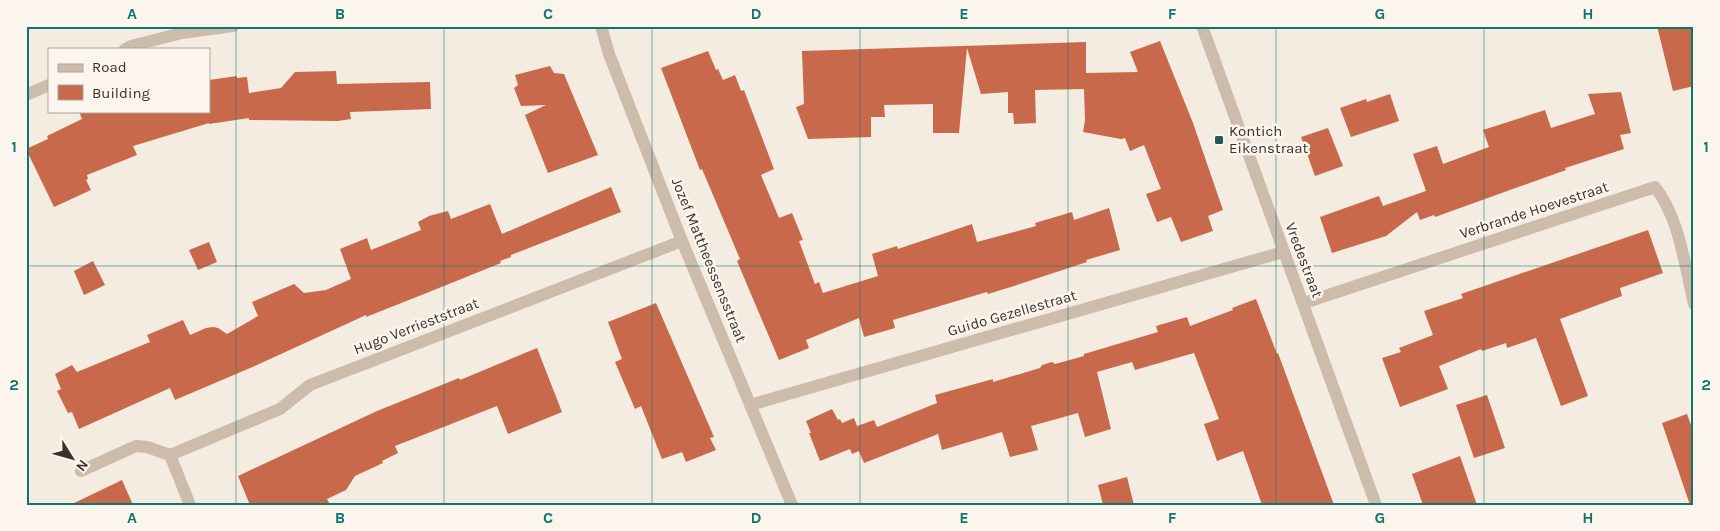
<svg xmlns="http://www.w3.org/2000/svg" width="1720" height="531" font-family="Karla,sans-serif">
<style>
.building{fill:#c8694b}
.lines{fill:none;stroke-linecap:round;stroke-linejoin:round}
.minor{stroke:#cdbbac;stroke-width:12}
.grid{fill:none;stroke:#0f766e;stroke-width:1;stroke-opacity:0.55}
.poi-dot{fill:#1f5a5e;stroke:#fbf5ee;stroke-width:2}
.labels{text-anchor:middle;stroke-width:5;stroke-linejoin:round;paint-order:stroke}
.poi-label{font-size:15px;fill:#3b302b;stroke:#fbf5ee;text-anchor:start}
.street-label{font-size:15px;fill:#3b302b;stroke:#fbf5ee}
.neatline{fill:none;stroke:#0f766e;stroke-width:2}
.grid-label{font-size:16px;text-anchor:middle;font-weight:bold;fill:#0f766e}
</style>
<rect width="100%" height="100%" fill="#f4ebe1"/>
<!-- building -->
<path class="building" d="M1657 26H1694V86L1673 91Z
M1160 41 1193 123 1223 210 1208 216 1213 231 1181 242 1171 217 1157 222 1146 194 1161 189 1144 145 1130 151 1125 138 1121 139 1083 132 1085 120 1084 89 1035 90 1036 123 1014 124 1013 113H1008V92L981 94 967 48 959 133H933V104L884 105 885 117H871V137L808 139 796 107 804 104 802 51 1086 42V73L1138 72 1130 52Z
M708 51 716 70 718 69 723 80 735 75 741 91 744 90 774 169 761 175 779 218 792 213 803 240 799 241 815 284 819 282 823 293 878 276 872 254 897 246 898 249 972 224 977 242 1036 226 1035 223 1072 212 1074 220 1109 208 1120 250 1086 260 1087 262 1014 286 988 294 987 292 893 320 895 328 864 337 859 318 806 340 809 348 779 360 737 261 740 259 702 169 700 170 661 68Z
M550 66 554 73 564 74 598 155 548 173 525 115 546 105 521 106 514 88 518 85 515 75Z
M336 71 337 84 430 82 431 109 350 112 351 119 338 121 249 120V118L209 124V123L133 146 137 155 87 175 88 179 86 180 91 190 54 207 26 149 48 139 47 136 82 119 79 111H209V80L237 76V78L247 77 249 93 281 88 295 72Z
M1621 92 1631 133 1620 135 1624 149 1565 168 1566 170 1435 217 1434 215 1420 220 1417 212 1386 236 1332 253 1320 217 1379 196 1383 206 1426 191 1413 154 1437 146 1443 164 1489 147 1483 130 1545 110 1551 128 1595 114 1588 94Z
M1390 94 1399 121 1351 137 1340 108 1366 99 1367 102Z
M1328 128 1343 166 1315 176 1301 137Z
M611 187 621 212 511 255V257L500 261 501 263 424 294 366 317V315L257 365 175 400 170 388 79 429 72 412 68 413 57 391 61 389 55 374 72 365 77 372 150 342 147 335 183 320 190 335 206 328 213 327 218 328 227 334 258 316 252 302 294 284 304 293 326 290 351 279 340 249 367 238 371 250 421 230 418 222 429 216 448 211 451 219 490 204 502 234Z
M1648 230 1663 273 1620 288 1622 296 1560 319 1588 396 1561 406 1536 338 1507 348 1506 343 1482 351 1481 349 1439 366 1448 389 1400 407 1382 358 1401 352 1399 348 1433 335 1424 311 1463 298 1461 294Z
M209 242 217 262 198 270 189 250Z
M93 261 105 285 84 295 74 271Z
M1256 299 1277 354 1278 353 1334 505H1262L1243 451 1217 461 1204 424 1219 419 1194 353 1135 370 1132 362 1097 372 1111 429 1085 437 1078 413 1053 420 1031 426 1038 450 1010 457 1002 432 942 450 938 434 864 463 859 451 852 454 850 449 820 461 809 433H811L806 421 832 409 838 420 840 419 842 423 854 418 857 426 874 420 877 427 937 403 935 395 993 379V382L1040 368 1042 365 1052 362 1055 364 1084 356V354L1158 332 1156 326 1187 317 1190 326 1233 310 1232 308Z
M656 303 714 437 710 438 716 450 686 462 682 452 662 459 641 406 635 409 615 362 622 359 608 322Z
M537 348 562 412 508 434 497 406 395 446 398 453 382 461 383 463 355 476 346 490 327 499 330 505H250L238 476 377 411 459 378 460 380Z
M1487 395 1505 448 1474 458 1456 405Z
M1687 414 1694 433V504L1690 505 1662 423Z
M1460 456 1477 505H1423L1412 474Z
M1127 477 1134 505H1103L1098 485Z
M122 480 133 505H70Z"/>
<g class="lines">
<!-- minor -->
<path class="minor" d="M601 26 609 54 682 241 792 505
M1202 26C1259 186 1319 345 1376 505
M125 49 131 46 182 33 233 26
M26 95 49 85
M1304 303 1655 187C1679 217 1685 266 1694 304
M750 405 1283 252
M170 455 190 505
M81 471 136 446 147 447 170 455 280 409 310 385 682 241"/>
</g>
<!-- grid -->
<path class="grid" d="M236 26V505M444 26V505M652 26V505M860 26V505M1068 26V505M1276 26V505M1484 26V505M26 266H1694"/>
<!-- markers -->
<rect class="poi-dot" x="1214" y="135" width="10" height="10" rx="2.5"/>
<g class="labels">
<!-- poi labels -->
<g class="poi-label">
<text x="1229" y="136">Kontich<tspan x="1229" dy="17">Eikenstraat</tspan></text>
</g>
<!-- street labels -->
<g class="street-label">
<text transform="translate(1534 210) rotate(-18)" y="5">Verbrande Hoevestraat</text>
<text transform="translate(709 260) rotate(68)" y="5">Jozef Mattheessensstraat</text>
<text transform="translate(1304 260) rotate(69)" y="5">Vredestraat</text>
<text transform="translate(1012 313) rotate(-16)" y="5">Guido Gezellestraat</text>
<text transform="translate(416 326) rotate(-21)" y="5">Hugo Verrieststraat</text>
</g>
</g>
<!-- border -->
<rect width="1720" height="531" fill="none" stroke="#fbf5ee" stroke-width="55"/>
<!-- legend -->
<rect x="48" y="48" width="162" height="65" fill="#fbf5ee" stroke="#aea6a0"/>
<rect x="58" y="64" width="25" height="8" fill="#cdbbac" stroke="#aea6a0"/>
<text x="92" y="72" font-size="15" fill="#3b302b">Road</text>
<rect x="58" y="85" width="25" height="15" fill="#c8694b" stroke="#aea6a0"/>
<text x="92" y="98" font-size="15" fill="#3b302b">Building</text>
<!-- north arrow -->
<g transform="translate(72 458) rotate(127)" stroke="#fbf5ee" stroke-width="4" paint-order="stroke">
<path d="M0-4L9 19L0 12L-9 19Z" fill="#3b302b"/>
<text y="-8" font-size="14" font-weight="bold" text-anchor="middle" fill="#3b302b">N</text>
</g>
<rect x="28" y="28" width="1664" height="476" class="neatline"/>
<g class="grid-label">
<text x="132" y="19">A</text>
<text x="340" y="19">B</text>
<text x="548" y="19">C</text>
<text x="756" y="19">D</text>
<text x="964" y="19">E</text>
<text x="1172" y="19">F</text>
<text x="1380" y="19">G</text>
<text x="1588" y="19">H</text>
<text x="14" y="152">1</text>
<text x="1706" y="152">1</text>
<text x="14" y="390">2</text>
<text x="1706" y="390">2</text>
<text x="132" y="523">A</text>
<text x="340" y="523">B</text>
<text x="548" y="523">C</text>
<text x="756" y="523">D</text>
<text x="964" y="523">E</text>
<text x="1172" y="523">F</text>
<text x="1380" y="523">G</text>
<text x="1588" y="523">H</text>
</g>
</svg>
